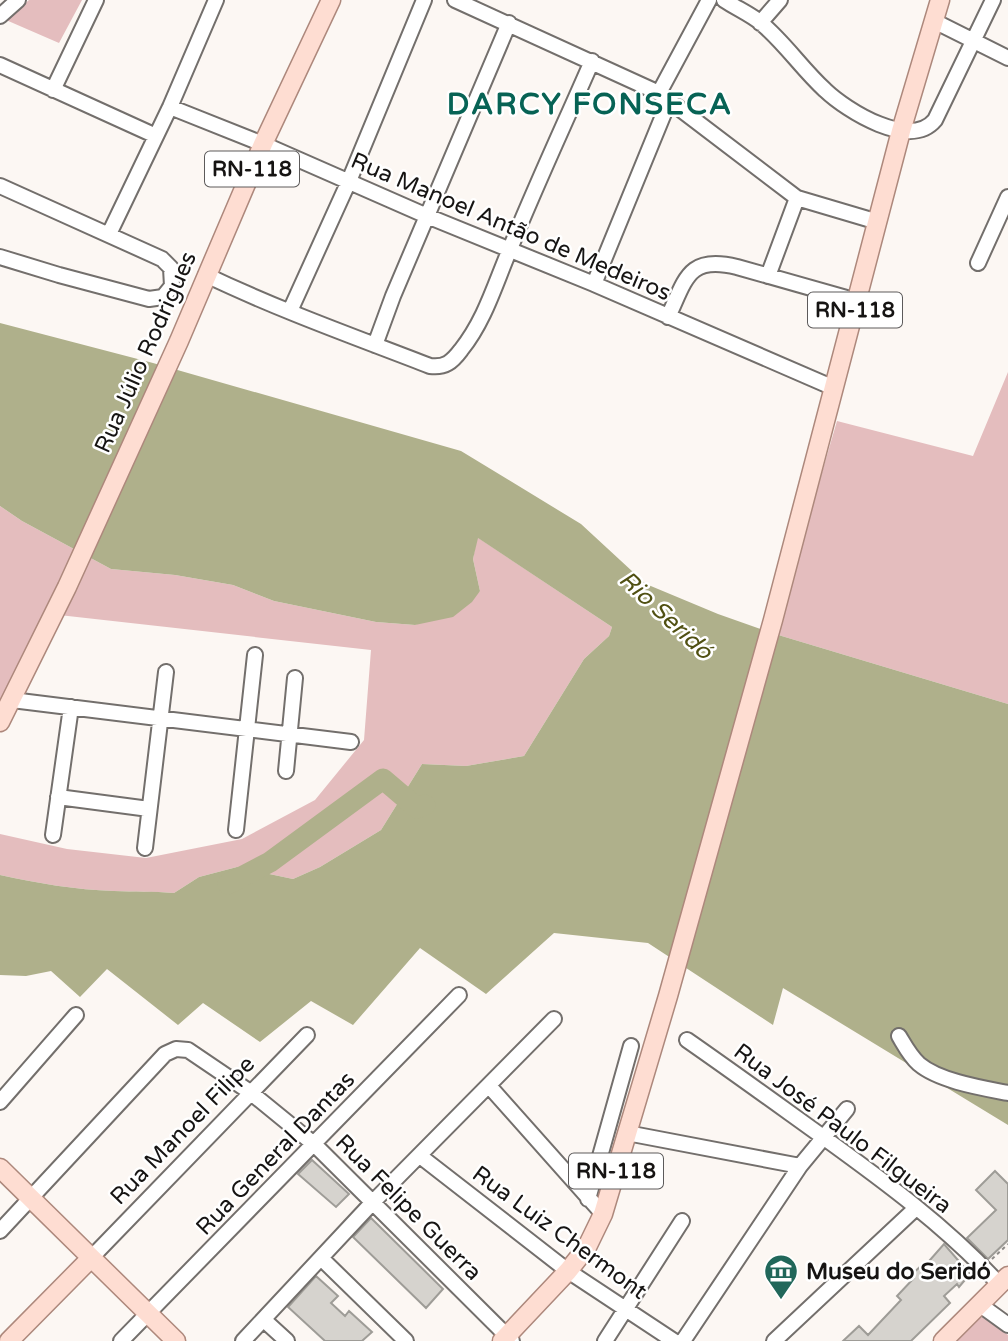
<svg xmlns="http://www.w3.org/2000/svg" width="1008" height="1341" font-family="'Varela Round',sans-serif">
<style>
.green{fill:#e4bdbe}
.water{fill:#afb08b}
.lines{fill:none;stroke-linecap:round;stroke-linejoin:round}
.river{stroke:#afb08b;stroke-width:21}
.building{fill:#d6d3ce;stroke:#9e9c97;stroke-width:2}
.minor-casing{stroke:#736f6c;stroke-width:18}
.major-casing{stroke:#ad887c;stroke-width:21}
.path{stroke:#8e8b88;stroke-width:2;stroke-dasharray:3.5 3.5;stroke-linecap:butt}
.minor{stroke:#fff;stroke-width:14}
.major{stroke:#feddd2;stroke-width:18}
.labels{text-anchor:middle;stroke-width:5;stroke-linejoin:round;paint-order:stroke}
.shield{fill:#fff;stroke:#5c5a5a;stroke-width:2}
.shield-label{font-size:21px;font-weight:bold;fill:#161413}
.street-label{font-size:23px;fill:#161413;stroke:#fff}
.poi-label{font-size:23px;font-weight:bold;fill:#161413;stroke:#fff;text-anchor:start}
.water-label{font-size:24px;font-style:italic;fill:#505012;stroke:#fff}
.district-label{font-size:30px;font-weight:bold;letter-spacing:2px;fill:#076355;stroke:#fff}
</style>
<rect width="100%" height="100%" fill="#fcf7f3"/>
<!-- green -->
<path class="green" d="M29 0H82L59 43 6 20Z
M1008 372V704L775 634 837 421 973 456Z
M0 506 22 521 111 569 175 575 233 585 274 601 376 622 415 625 480 591 473 559 477 537 612 627 609 636 584 659 524 756 466 766 422 764 381 830 320 867 293 879 237 867 199 877 174 893C154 891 134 892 114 891 76 890 37 883 0 875V834L67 849 146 858 242 839 315 800 364 740 371 650 59 615 0 729Z
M976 1310 1008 1335V1341H947Z"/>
<!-- water -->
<path class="water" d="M0 323 153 363 461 451 581 524 646 584 718 614 775 634 1008 704V1125L783 988 773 1025 648 943 554 933 486 994 420 948 353 1025 311 1001 260 1042 203 1003 178 1025 107 969 80 997 51 971 26 976 0 975V875C37 883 76 890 114 891 134 892 153 891 174 893L199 877 237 867 293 879 320 867 381 830 422 764 466 766 524 756 584 659 609 636 612 627 478 538 473 559 480 591 472 602 453 617 415 625 376 622 274 601 233 585 175 575 111 569 22 521 0 506Z"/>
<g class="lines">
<!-- river -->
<path class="river" d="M228 884 270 862 383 779 417 808 425 805"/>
</g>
<!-- building -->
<path class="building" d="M312 1160 349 1194 336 1207 298 1174Z
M995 1171 1008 1184V1240L988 1259 967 1238 996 1210 976 1190Z
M371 1218 443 1289 426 1308 353 1237Z
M944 1244 970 1274 959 1287 957 1284 944 1296 950 1303 911 1341H843L859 1326 868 1335 901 1300 897 1296 914 1278 911 1275 921 1266 923 1268Z
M316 1276 338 1296 331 1303 345 1316 349 1311 372 1332 362 1341H325L288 1307Z"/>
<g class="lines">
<!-- minor casing -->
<g class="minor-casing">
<path id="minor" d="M455 0 659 93 797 198 878 222
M724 0C736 8 750 14 761 23 785 43 802 69 825 90 847 111 910 150 935 120L993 0
M0 16 18 0
M934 21 1008 58
M760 23 780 0
M0 65 156 136
M53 90 96 0
M659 93 709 0
M170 107 263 144 427 216 594 284 834 388
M0 186 162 259 171 268 172 286 163 297 149 299 59 275 0 257
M109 234 170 107 216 0
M978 263 1008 197
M206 275C279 310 355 337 430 366 445 368 452 362 461 350 485 320 495 284 510 249 536 185 565 123 592 61
M768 276 797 198
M594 284 669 101
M290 311 349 181 424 0
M668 317C686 279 688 255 737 267L857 301
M375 345 393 296 509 23
M12 700 351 742
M286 771 295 678
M58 797 149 809
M236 830 255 655
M53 835 71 707
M145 848 166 672
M899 1036C905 1046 910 1056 919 1064 939 1081 982 1088 1008 1093
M687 1040C733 1072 777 1104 823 1137 884 1181 948 1228 999 1284
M490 1087 603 1214
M0 1102 76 1015
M627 1133 800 1166
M420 1156 568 1271 674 1341
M588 1199 631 1046
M0 1231 165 1054 176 1049 188 1050 250 1092 315 1145 512 1341
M91 1258 307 1035
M321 1258 406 1341
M979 1304 1008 1325
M264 1320 287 1341
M121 1341 459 995
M243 1341 372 1203 554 1019
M605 1341 682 1221
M683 1341 800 1166 847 1109
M774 1341 916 1208"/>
</g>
<!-- major casing -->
<g class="major-casing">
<path id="major" d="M0 722 67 587 179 341 263 144 331 0
M0 1168 176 1341
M9 1341 91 1258
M502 1341 568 1271 587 1247 603 1214 668 996 773 620 901 131 940 0
M943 1341 1008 1276"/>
</g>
<!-- path -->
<path class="path" d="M992 1259 1008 1244"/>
<!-- minor -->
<use href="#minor" class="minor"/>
<!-- major -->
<use href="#major" class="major"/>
</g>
<!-- icons -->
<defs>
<g id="museum-pin" transform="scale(1.75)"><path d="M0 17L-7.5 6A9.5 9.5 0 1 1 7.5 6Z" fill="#21675a" stroke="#fff"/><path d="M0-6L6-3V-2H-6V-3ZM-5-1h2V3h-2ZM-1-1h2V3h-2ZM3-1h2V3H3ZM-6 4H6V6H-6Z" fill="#fff"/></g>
</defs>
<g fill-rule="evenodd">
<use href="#museum-pin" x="781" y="1271"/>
</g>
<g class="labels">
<!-- shield labels -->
<g class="shield">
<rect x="205" y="151.5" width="94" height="35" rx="5"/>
<rect x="808" y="292.5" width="94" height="35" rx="5"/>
<rect x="569" y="1153.5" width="94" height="35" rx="5"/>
</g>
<g class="shield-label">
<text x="252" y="176">RN-118</text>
<text x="855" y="317">RN-118</text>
<text x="616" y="1178">RN-118</text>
</g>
<!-- street labels -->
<g class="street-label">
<text transform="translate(511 226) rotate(23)" y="8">Rua Manoel Antão de Medeiros</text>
<text transform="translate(145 352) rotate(-66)" y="8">Rua Júlio Rodrigues</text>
<text transform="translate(843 1128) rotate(37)" y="8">Rua José Paulo Filgueira</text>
<text transform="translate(182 1130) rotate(-46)" y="8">Rua Manoel Filipe</text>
<text transform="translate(275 1153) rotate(-46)" y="8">Rua General Dantas</text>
<text transform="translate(409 1207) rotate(45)" y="8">Rua Felipe Guerra</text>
<text transform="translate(560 1232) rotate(36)" y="8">Rua Luiz Chermont</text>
</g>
<!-- poi labels -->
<g class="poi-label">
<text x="806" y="1279">Museu do Seridó</text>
</g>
<!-- water labels -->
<g class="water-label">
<text transform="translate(666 615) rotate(43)" y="8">Rio Seridó</text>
</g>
<!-- district labels -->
<g class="district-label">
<text x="590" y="114">DARCY FONSECA</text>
</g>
</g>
</svg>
